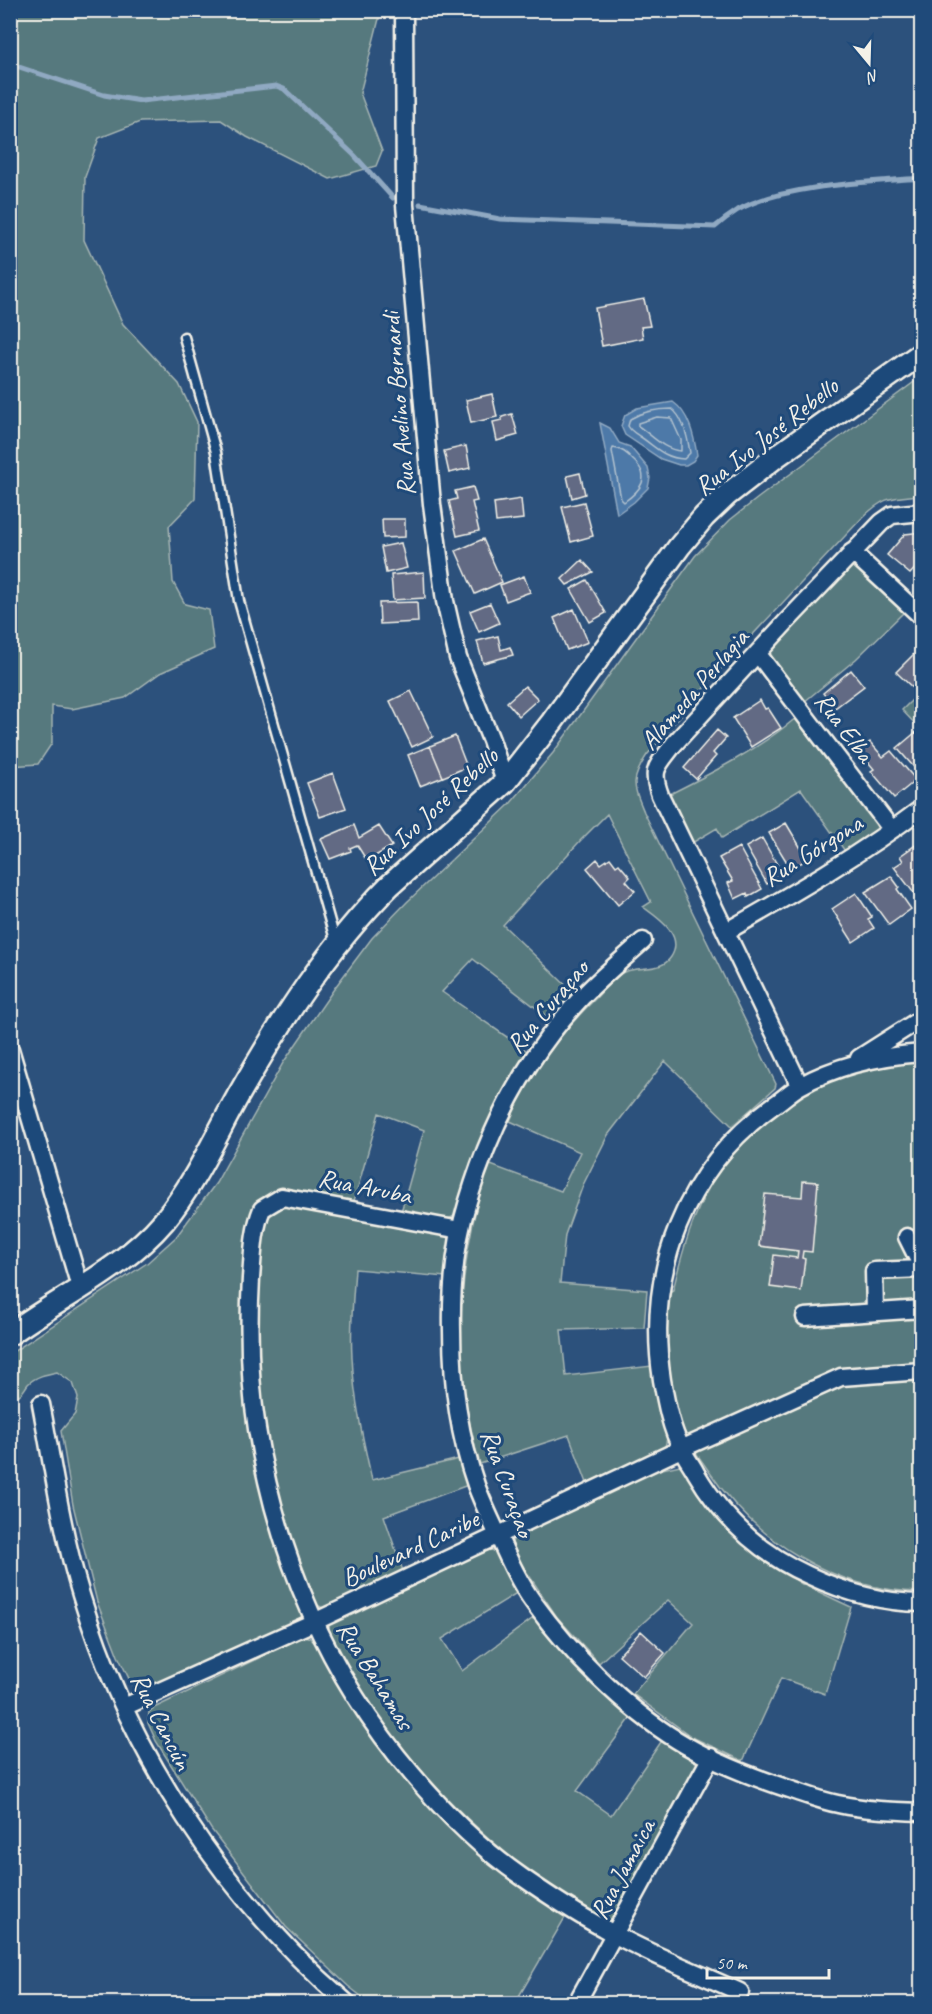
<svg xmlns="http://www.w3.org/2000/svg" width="932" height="2014" font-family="Caveat,sans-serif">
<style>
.green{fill:#57797e;stroke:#a6b5b3;stroke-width:1.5}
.water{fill:#4d79a8;stroke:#90a9c2;stroke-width:1.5}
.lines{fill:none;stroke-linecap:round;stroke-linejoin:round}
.shore{stroke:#b1c1ce;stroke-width:1.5}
.stream{stroke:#90a9c2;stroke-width:5}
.building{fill:#626b84;stroke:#f4f1e8;stroke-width:1.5}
.service-casing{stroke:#f4f1e8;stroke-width:13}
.minor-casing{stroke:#f4f1e8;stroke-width:21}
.tertiary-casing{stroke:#f4f1e8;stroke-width:26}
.service{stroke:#1f4a7a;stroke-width:8}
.minor{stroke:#1f4a7a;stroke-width:16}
.tertiary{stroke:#1f4a7a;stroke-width:21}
.labels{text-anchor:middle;stroke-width:6;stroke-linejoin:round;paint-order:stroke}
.street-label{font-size:26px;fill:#f4f1e8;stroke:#1f4a7a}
</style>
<rect width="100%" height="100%" fill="#2c517c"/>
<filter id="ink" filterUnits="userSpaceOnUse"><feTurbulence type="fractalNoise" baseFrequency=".0167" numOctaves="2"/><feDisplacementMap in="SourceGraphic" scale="12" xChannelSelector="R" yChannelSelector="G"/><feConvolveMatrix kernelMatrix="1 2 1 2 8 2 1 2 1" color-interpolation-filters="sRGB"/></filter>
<g filter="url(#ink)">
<!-- green -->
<path class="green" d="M10 11H381L360 93 382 151 376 166 330 179 247 137 221 120 140 122 99 138 85 177 84 240 123 324 179 384 197 422 195 499 169 526 173 582 185 604 209 610 214 649 160 673 125 698 72 709 52 706V743L38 764 11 766Z
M921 377V495C889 498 885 496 861 519L715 675 647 755C630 781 633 785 644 812L776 1084 775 1088 732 1126 665 1061 608 1135 583 1185 565 1235 560 1283 647 1290 644 1328 561 1330 566 1376 652 1366 658 1403 667 1438 665 1447 587 1483 569 1435 480 1464C449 1362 458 1264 488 1164L561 1191 580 1152 510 1121C529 1074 561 1032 597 997 604 989 612 980 620 974 635 964 660 974 671 957 685 935 658 918 643 907L651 902 607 814 580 841 503 925 576 995 553 1021 473 959 442 992 530 1053 458 1213C445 1227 417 1215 401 1212L424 1130 379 1113 354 1201 286 1192 270 1195 260 1201 254 1210 246 1239 242 1354 251 1434 264 1508 285 1571 302 1614 301 1618 254 1642 137 1695 118 1656 97 1602 73 1505 61 1431 75 1414 78 1398 73 1383 57 1372C47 1374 36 1376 28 1384 24 1389 24 1392 18 1396L11 1366 10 1354 147 1263 176 1237 216 1183 283 1063 336 986 372 938 407 902 510 804 553 753 695 556 730 520 758 498Z
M850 566 854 567 860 571 904 612 856 659 804 702 772 660 769 651Z
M921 691V730L902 710Z
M797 717 874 820 879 832 847 854 801 789 722 838 717 828 692 843 668 795C712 773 759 749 797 717Z
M921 1059V1592C835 1591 756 1541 708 1470 699 1457 690 1446 684 1431 673 1404 663 1354 664 1324 665 1314 667 1303 668 1292L673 1290C682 1253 692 1216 712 1182 739 1135 794 1093 845 1074 870 1065 896 1063 921 1059Z
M285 1206 447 1235 451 1241 446 1277 355 1269C353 1298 350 1327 352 1357 354 1399 363 1440 372 1480L459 1459 468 1485 384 1516 403 1571 325 1609 317 1605C270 1499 250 1384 260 1267 262 1244 258 1213 285 1206Z
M680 1465 771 1564 802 1584 851 1607 825 1694 781 1678 743 1761 692 1737 633 1694 693 1623 668 1600 599 1663 557 1617 522 1565 512 1543 514 1536 658 1470Z
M492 1550 498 1553 520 1591 442 1639 462 1671 536 1616 633 1715 577 1791 611 1815 663 1739 700 1762 613 1920 608 1923C584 1908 558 1893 535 1876 462 1821 398 1752 351 1673 342 1659 328 1642 329 1624L486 1551Z
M305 1636 310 1638 320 1648 397 1764 566 1916 519 1996 530 2003H370L348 1986 286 1927 211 1829 156 1741 148 1723 149 1712 154 1708Z"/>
<!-- water -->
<path class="water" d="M673 402C689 413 694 436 697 455L693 461 686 465H679L661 459 625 435 621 426 625 415 637 408Z
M600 423 610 428 619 443 630 447 648 468 650 478 648 488 634 502 617 514Z"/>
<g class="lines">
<!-- shore -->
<path class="shore" d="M672 409C684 418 688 439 690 453L684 459C663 458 655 446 639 436 634 432 631 432 628 426L630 419C643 411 657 409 672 409Z
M657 417 671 418 681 440V451C663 450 652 435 638 426V423Z
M613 448C622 449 627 453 633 460 652 477 641 490 624 502L621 499 612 451Z"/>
<!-- stream -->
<path class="stream" d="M10 64 104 95 141 101 276 86 284 89 354 155 393 198
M420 204 500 219 715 227C722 221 730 215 738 210 781 185 871 182 922 178"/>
</g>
<!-- building -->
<path class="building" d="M644 299 650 326 641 327 643 338 602 346 595 308Z
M492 394 497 417 471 423 466 400Z
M512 414 518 435 497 441 493 422 502 420V417Z
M466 446 470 468 449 473 444 451Z
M580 473 585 494 572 498 567 476Z
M473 487 477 501 472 502 479 531 457 536 449 501 457 499 455 491Z
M521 499 523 519 496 522 494 503Z
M584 502 593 536 571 542 562 507Z
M382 519H405V537L383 538Z
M922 532V561L910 574 887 555 905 534Z
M483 539 502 582 475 594 456 551Z
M401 543 407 568 386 573 381 547Z
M582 560 593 572 567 585 562 579Z
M424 572 425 598 393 600 391 575Z
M524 576 530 592 506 601 500 585Z
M587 580 606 613 590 622 571 589Z
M417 602 418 622 380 624 379 603Z
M490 603 499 623 479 632 470 611Z
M574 609 588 642 567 650 554 618Z
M498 636 501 650 510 647 513 655 483 663 477 641Z
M915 653 922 659V686L916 691 896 672Z
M851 670 864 686 835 708 823 693Z
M525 686 538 699 519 716 507 702Z
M411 691 433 737 412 747 390 701Z
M760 700 765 709 768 708 781 728 751 747 733 718Z
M717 730 726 738 713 753 716 756 696 779 684 768Z
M916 732 922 739 920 774 897 748Z
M455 736 467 767 443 777 430 746Z
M870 742 883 757 891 751 916 780 894 798 871 771 874 769 859 751Z
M430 746 443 777 420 786 408 755Z
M333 773 346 808 320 817 307 783Z
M786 823 802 850 801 851 806 860 791 869 769 833Z
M354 825 359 838 379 826 392 846 367 861 357 845 350 848 351 851 330 859 321 839Z
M762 838 783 875 767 884 746 847Z
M917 844 922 849V891L916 896 894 867 903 861 900 856Z
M739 847 762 889 748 897 747 893 735 899 728 883 733 881 719 858Z
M610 858 616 866 619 864 630 877 626 881 635 891 618 905 587 868 597 859 601 864Z
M891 876 899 887 897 889 911 909 889 925 865 892Z
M856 893 872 917 868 919 874 928 853 942 832 909Z
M803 1181 818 1182 812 1252 803 1251 802 1258 805 1259 801 1291 770 1287 774 1255 797 1258 798 1251 759 1246 765 1194 802 1197Z
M641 1631 665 1653 644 1677 619 1655Z"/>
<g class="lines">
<!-- service casing -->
<g class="service-casing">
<path id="service" d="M184 337 216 452 239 601 336 943"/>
</g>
<!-- minor casing -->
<g class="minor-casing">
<path id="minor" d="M404 10 405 205 432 504 445 601 458 658 491 740 505 782
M852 552 922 617
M758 654 892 830
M727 931C794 893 860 855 922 808
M643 941C622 960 600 978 581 998 527 1056 490 1126 468 1201 455 1243 451 1288 452 1331 452 1383 459 1436 476 1485 483 1504 492 1522 500 1540 510 1562 520 1584 534 1603 569 1652 625 1708 677 1740 712 1762 752 1777 792 1790 807 1795 822 1801 838 1804 865 1810 894 1811 922 1812
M10 1049 80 1287
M922 1053C880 1056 837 1065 800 1086 791 1091 783 1099 774 1105 685 1169 645 1271 662 1380 666 1403 671 1429 682 1449 686 1458 692 1465 696 1473 723 1519 759 1553 808 1575 844 1592 881 1603 922 1603
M859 1058 922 1018
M800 1086 660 795C650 768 658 766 674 744L787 621 882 522 892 515 922 512
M460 1230 282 1197 262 1209C253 1231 253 1254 251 1278 248 1329 249 1378 257 1429 277 1556 328 1675 412 1774 445 1813 480 1848 522 1877 548 1895 575 1913 603 1928 646 1953 694 1971 740 1992
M907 1237 922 1267
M875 1312 874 1271 922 1269
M805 1317 922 1309
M41 1404C53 1467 62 1533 81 1595 128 1752 224 1897 348 2004
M124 1707 314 1622 681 1449 841 1377 922 1371
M576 2004 711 1757"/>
</g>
<!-- tertiary casing -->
<g class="tertiary-casing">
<path id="tertiary" d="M10 1334C61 1297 123 1269 164 1221 195 1183 214 1139 238 1096 280 1022 328 947 389 886L505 782 552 722 679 547 704 517 727 495 777 456 922 353"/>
</g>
<!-- service -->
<use href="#service" class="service"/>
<!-- minor -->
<use href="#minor" class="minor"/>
<!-- tertiary -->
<use href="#tertiary" class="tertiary"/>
</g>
</g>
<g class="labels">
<!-- street labels -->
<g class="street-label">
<text transform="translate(398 404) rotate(-95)" y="9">Rua Avelino Bernardi</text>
<text transform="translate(766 436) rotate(-38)" y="9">Rua Ivo José Rebello</text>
<text transform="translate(694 689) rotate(-49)" y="9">Alameda Perlagia</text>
<text transform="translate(845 727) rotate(53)" y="9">Rua Elba</text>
<text transform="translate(430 811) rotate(-43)" y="9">Rua Ivo José Rebello</text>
<text transform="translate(812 850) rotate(-32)" y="9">Rua Górgona</text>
<text transform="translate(547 1006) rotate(-50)" y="9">Rua Curaçao</text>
<text transform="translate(365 1186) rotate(11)" y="9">Rua Aruba</text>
<text transform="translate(508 1483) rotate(70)" y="9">Rua Curaçao</text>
<text transform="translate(410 1548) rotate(-25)" y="9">Boulevard Caribe</text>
<text transform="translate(376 1675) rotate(58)" y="9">Rua Bahamas</text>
<text transform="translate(162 1721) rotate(63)" y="9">Rua Cancún</text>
<text transform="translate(622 1869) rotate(-62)" y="9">Rua Jamaica</text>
</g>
</g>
<!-- margin -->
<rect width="932" height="2014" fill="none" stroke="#1f4a7a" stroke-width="36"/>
<rect x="18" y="18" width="896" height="1978" fill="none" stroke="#f4f1e8" stroke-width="2" filter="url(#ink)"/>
<!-- north arrow -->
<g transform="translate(869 63) rotate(161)" stroke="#1f4a7a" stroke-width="4.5" paint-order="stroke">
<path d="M0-4.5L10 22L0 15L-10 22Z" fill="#f4f1e8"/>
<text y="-9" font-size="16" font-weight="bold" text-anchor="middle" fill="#f4f1e8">N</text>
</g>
<!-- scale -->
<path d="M707 1969v9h122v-9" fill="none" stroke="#f4f1e8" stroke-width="3"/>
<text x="716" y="1969" font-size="18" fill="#f4f1e8" stroke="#1f4a7a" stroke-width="4.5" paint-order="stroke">50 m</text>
</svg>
